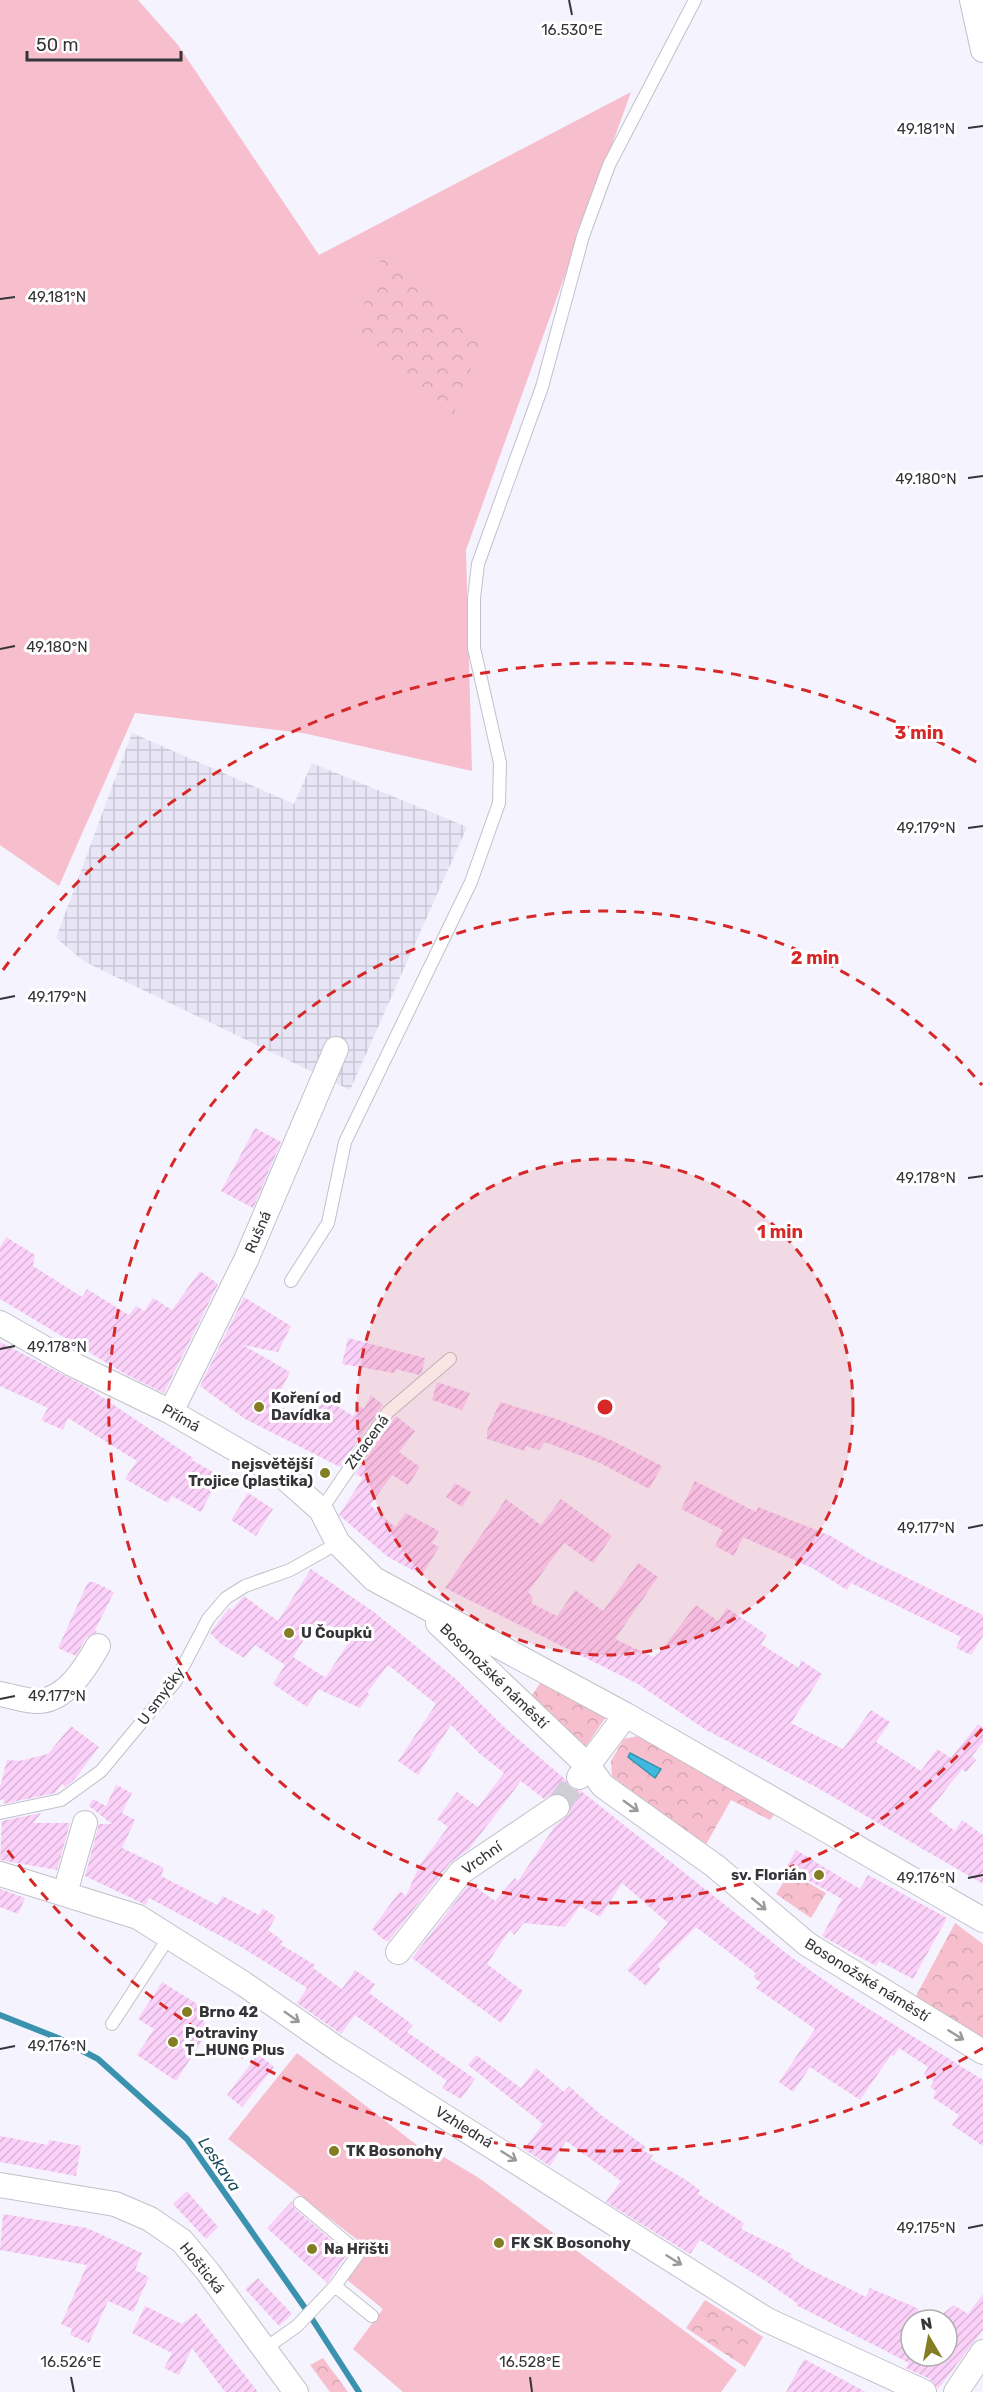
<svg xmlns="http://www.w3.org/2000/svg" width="983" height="2392" font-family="Rubik,sans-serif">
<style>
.industrial{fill:url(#industrial-grid)}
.green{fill:#f7bfce}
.forest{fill:url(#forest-crowns)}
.water{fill:url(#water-ripples);stroke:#3b92ae;stroke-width:1.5}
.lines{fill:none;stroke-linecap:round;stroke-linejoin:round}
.stream{stroke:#3b92ae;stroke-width:6}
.building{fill:url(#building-hatch)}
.street-tunnel{stroke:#cfcdd6;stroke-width:24;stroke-dasharray:24 12;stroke-linecap:butt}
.lane-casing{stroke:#c2c0ca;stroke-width:14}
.street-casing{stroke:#c2c0ca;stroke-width:26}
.lane{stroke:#fff;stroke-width:12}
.street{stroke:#fff;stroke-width:24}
.oneway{stroke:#9a9a9c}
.ticks{fill:none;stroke:#353438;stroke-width:2}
.ring{fill:none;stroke:#d62828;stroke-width:3;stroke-dasharray:10 8}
.poi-dot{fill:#837d24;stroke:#fff;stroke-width:2}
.labels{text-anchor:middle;stroke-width:6;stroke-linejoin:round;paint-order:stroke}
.street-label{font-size:15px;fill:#353438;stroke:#fff}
.poi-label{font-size:15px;font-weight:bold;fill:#353438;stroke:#fff;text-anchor:start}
.water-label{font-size:16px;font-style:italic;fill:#194c5d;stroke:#fff}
.ticks-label{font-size:15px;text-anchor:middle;fill:#353438;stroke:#fff;stroke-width:6;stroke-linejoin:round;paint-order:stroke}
.centre{fill:#d62828;stroke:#fff;stroke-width:3}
.ring-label{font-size:18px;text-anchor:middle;font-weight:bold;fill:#d62828;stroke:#fff;stroke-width:6;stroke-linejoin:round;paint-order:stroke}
</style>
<defs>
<pattern id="industrial-grid" width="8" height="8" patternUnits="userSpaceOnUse" patternTransform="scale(1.5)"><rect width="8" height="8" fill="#e8e5f7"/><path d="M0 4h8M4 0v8" fill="none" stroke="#c8c5d4"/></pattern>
<pattern id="forest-crowns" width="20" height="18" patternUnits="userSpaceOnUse" patternTransform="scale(1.5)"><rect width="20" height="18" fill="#f7bfce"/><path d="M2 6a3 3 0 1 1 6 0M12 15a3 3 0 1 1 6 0" fill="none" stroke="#d4a5b2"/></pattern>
<pattern id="water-ripples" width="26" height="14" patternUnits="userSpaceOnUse" patternTransform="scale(1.5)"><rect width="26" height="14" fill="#3ebae1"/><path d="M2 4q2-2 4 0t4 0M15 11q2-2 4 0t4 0" fill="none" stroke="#3598b7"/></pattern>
<pattern id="building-hatch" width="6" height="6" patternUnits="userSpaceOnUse" patternTransform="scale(1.5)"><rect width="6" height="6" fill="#fbd1fa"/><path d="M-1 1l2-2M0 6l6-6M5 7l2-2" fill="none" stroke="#d8b4d7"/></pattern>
</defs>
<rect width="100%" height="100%" fill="#f5f3fe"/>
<!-- industrial -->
<path class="industrial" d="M132 733 294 804 312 763 467 827 350 1090 85 962 56 938Z"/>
<!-- green -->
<path class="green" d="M0 0H138L178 45 319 255 631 92 466 550 472 771 303 733 135 713 59 886 0 845Z
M297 2053 439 2162 444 2157 479 2178 737 2370 721 2392H403L353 2349 383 2309 346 2279 369 2249 228 2139Z"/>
<!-- forest -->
<path class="forest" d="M382 257 483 338 453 416 353 332Z
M543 1679 608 1714 584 1749 530 1698Z
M638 1736 777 1811 770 1820 731 1800 704 1848 612 1776 611 1761 624 1739Z
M790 1872 826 1893 811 1918 776 1894Z
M955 1923 983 1944V2040L915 1998Z
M705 2300 763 2337 745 2367 686 2328Z
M323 2358 348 2392H330L310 2365Z"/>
<!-- water -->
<path class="water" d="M630 1753 661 1769 655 1778 628 1757Z"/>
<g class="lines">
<!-- stream -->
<path class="stream" d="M0 2015 58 2038 98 2059 187 2139 305 2308 359 2392"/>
</g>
<!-- building -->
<path class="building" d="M255 1128 281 1142 253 1208 221 1191Z
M6 1237 35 1255 33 1266 82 1297 87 1289 129 1315 136 1306 144 1311 153 1298 172 1310 200 1271 218 1284 164 1393 127 1375 0 1299V1247Z
M244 1297 291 1326 278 1352 243 1345 290 1372 274 1404 301 1417 317 1393 353 1416 360 1406 364 1409 371 1395 383 1405 340 1467 245 1419 200 1386Z
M348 1338 425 1358 422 1372 419 1375 396 1369 394 1373 342 1364Z
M0 1342 87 1387 193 1458 192 1460 220 1476 201 1512 172 1496 168 1503 125 1479 137 1461 68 1418 63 1430 41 1420 48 1408 0 1386Z
M437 1382 470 1393 462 1410 432 1400Z
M500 1402 557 1419 613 1441 662 1466 649 1489 600 1463 545 1442 539 1450 526 1446 525 1451 487 1439V1431Z
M396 1416 415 1431 399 1452 420 1467 408 1485 392 1475 370 1505 395 1527 406 1513 439 1531 432 1543 439 1547 422 1575 388 1557 339 1515 363 1478 355 1474Z
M695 1481 756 1512 758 1507 831 1536 867 1558 983 1615V1636L971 1655 956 1648 961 1637 851 1583 847 1590 812 1568 743 1537 734 1556 715 1546 723 1530 681 1509Z
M455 1483 471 1492 462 1507 446 1497Z
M248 1493 273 1509 256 1536 231 1520Z
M506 1499 541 1525 561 1499 612 1536 593 1563 564 1543 528 1592 533 1597 531 1603 557 1616 575 1590 603 1611 638 1563 658 1577 615 1639 653 1657 659 1653 696 1605 718 1621 727 1608 767 1635 761 1644 799 1668 801 1660 822 1674 791 1723 843 1749 871 1710 890 1722 876 1742 921 1771 937 1749 951 1758 978 1724 983 1728V1742L972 1756 976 1760 966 1772 962 1769 929 1811 955 1831 962 1820 983 1835V1884L816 1787 706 1730 638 1684 445 1588Z
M311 1569 374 1612 456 1679 504 1727 565 1779 570 1788 581 1791 791 1957 840 1991 983 2080V2146L952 2125 959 2115 933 2098 936 2091 930 2087 934 2081 924 2074 928 2067 899 2048 894 2056 891 2055 860 2100 810 2067 793 2092 779 2082 815 2029 756 1988 761 1983 753 1977 756 1973 696 1927 658 1965 660 1969 646 1986 627 1970 668 1923 622 1883 600 1917 580 1906 565 1927 524 1923 514 1935 510 1930 487 1964 523 1991 501 2023 412 1958 470 1883 495 1901 515 1878 518 1881 555 1826 569 1814V1800L563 1794 555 1793 544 1799 521 1781 469 1849 450 1863 388 1942 380 1937 372 1929 400 1891 406 1896 419 1866 448 1827 437 1819 457 1792 478 1807 504 1773 479 1753 451 1725 418 1775 398 1761 436 1704 388 1665 367 1693 370 1694 360 1708 318 1689 351 1639 330 1625 310 1630 293 1657 326 1678 307 1707 273 1684 285 1665 255 1645 244 1658 221 1644 210 1633 229 1608 232 1610 244 1596 278 1621Z
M88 1582H94L114 1592 95 1630 97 1632 86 1638 76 1656 58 1648Z
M71 1726 99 1747 74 1780 65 1787 62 1784 55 1793 3 1804 4 1799 0 1800V1787L7 1760 19 1761 48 1754Z
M116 1785 132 1793 122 1813 135 1820 122 1848 164 1868 161 1876 217 1905 223 1896 259 1915 263 1908 276 1917 268 1930 283 1941 280 1944 315 1965 313 1968 342 1989 355 1970 375 1984 369 1993 413 2025 407 2032 475 2079 461 2099 442 2088 447 2081 355 2015 341 2034 297 2003 307 1988 243 1948 149 1898 146 1905 85 1876 99 1824H112L89 1806 93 1799 106 1806Z
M41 1813 33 1823H70L57 1870 0 1860 2 1821Z
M796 1850 860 1889 868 1875 947 1918 913 1979 879 1961 876 1966 822 1936 842 1899 786 1868Z
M0 1889 25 1898 18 1914 0 1907Z
M162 1982 210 2012 203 2022 211 2027 176 2081 137 2055 154 2029 138 2019Z
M258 2054 274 2067 242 2107 227 2095Z
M476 2055 521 2088 536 2068 564 2092 569 2086 601 2115 646 2147 643 2151 653 2155 650 2159 686 2180 700 2190 698 2194 744 2223 741 2229 792 2254 790 2257 807 2268 866 2297 870 2288 919 2309 914 2320H911V2359L913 2356H947V2319L941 2315 954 2305 968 2314 983 2294V2330L938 2389 930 2379 906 2368 909 2363 796 2305 797 2303 764 2280 700 2240 690 2254 606 2202 621 2181 566 2141 550 2166 524 2149 543 2124 468 2065Z
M0 2136 48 2145 49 2140 81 2146 76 2176 0 2162Z
M187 2191 218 2227 206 2239 173 2204Z
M292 2201 295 2209 345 2252 346 2256 327 2283 267 2228Z
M3 2214 87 2228 142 2253 135 2270 149 2277 133 2312 108 2301 89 2343 70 2335 72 2329 61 2324 87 2265 0 2250Z
M258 2278 292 2314 279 2326 245 2289Z
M145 2306 182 2324 196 2313 258 2392H225L192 2348 179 2375 164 2368 172 2353 132 2333Z
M804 2359 866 2392H786Z"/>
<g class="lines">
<!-- street-tunnel -->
<path class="street-tunnel" d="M557 1807 578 1778"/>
<!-- lane casing -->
<g class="lane-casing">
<path id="lane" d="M291 1281 328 1223 345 1142 471 882 499 803 500 763 474 648V598L478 564 542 387 583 236 609 165 695 0
M321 1510 388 1412 450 1359
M0 1813 61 1800 101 1771 175 1682 208 1619 226 1598 245 1586 290 1570 338 1543
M112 2024 169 1937
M300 2203 359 2253 335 2286
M263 2350 297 2326 335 2286 372 2316"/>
</g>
<!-- street casing -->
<g class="street-casing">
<path id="street" d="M972 0 983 50
M0 1323 72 1364 171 1412 284 1477 321 1510 338 1543 374 1579 626 1715 983 1920
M171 1412 246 1260 336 1049
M438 1623 589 1767 603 1786 715 1866 807 1944 983 2052
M0 1694C12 1696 26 1701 37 1701 66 1701 86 1667 98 1646
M579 1777 626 1715
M0 1874 138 1917 244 1984 336 2048 767 2320 924 2392
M65 1893 85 1823
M398 1952 461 1872 557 1807
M0 2185 115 2204 150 2219 182 2241 208 2272 296 2392
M956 2392 983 2352"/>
</g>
<!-- lane -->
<use href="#lane" class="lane"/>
<!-- street -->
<use href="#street" class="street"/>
</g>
<!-- one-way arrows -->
<defs><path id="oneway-shaft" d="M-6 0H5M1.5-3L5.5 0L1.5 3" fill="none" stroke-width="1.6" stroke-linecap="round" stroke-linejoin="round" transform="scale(1.5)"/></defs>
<g class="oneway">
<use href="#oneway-shaft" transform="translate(631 1806) rotate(36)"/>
<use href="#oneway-shaft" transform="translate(759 1904) rotate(40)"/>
<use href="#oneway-shaft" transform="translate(292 2017) rotate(35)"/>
<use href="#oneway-shaft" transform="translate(956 2035) rotate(32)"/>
<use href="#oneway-shaft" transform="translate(509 2156) rotate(32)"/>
<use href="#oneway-shaft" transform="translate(674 2260) rotate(32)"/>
</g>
<!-- ticks -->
<path class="ticks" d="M569 0 572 15M968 128 983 126M0 299 15 297M968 478 983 476M0 649 15 646M968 828 983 826M0 999 15 996M968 1178 983 1176M0 1349 15 1346M968 1528 983 1525M0 1699 15 1696M968 1878 983 1875M0 2049 15 2046M968 2228 983 2225M71 2377 74 2392M530 2377 532 2392"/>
<!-- distance rings -->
<circle cx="605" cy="1407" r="248" fill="#d62828" fill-opacity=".12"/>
<g class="ring">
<circle cx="605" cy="1407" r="248"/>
<path d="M982 1729A496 496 0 1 1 982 1085"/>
<path d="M983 2048A744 744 0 0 1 3 1844M3 970A744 744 0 0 1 983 766"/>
</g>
<!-- markers -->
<g class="poi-dot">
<circle cx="259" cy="1407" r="6"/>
<circle cx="325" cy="1473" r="6"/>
<circle cx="289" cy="1633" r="6"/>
<circle cx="819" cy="1875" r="6"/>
<circle cx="187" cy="2012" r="6"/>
<circle cx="173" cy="2042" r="6"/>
<circle cx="334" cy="2151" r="6"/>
<circle cx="499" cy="2243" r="6"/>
<circle cx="312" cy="2249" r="6"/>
</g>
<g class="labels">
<!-- street labels -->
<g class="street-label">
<text transform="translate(258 1232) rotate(-67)" y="5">Rušná</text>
<text transform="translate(181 1418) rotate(29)" y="5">Přímá</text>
<text transform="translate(367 1442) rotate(-54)" y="5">Ztracená</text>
<text transform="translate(494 1676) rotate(44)" y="5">Bosonožské náměstí</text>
<text transform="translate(161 1696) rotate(-54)" y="5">U smyčky</text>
<text transform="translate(482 1858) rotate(-35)" y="5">Vrchní</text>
<text transform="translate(867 1980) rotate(32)" y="5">Bosonožské náměstí</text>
<text transform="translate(464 2127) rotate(32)" y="5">Vzhledná</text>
<text transform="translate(202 2268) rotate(51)" y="5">Hoštická</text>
</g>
<!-- poi labels -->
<g class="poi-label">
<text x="271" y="1403">Koření od<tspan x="271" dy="17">Davídka</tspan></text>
<text x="313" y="1469" text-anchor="end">nejsvětější<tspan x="313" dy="17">Trojice (plastika)</tspan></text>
<text x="301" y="1638">U Čoupků</text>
<text x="807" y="1880" text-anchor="end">sv. Florián</text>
<text x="199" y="2017">Brno 42</text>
<text x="185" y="2038">Potraviny<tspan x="185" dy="17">T_HUNG Plus</tspan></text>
<text x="346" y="2156">TK Bosonohy</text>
<text x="511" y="2248">FK SK Bosonohy</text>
<text x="324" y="2254">Na Hřišti</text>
</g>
<!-- water labels -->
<g class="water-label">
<text transform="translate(220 2164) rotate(56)" y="6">Leskava</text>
</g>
</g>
<g class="ticks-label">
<text x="572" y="35">16.530°E</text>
<text x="926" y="134">49.181°N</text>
<text x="57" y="302">49.181°N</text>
<text x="926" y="484">49.180°N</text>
<text x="57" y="652">49.180°N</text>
<text x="926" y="833">49.179°N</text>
<text x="57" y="1002">49.179°N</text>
<text x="926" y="1183">49.178°N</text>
<text x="57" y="1352">49.178°N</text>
<text x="926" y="1533">49.177°N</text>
<text x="57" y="1701">49.177°N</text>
<text x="926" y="1883">49.176°N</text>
<text x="57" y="2051">49.176°N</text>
<text x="926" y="2233">49.175°N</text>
<text x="71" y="2367">16.526°E</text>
<text x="530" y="2367">16.528°E</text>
</g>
<circle cx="605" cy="1407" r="9" class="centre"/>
<g class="ring-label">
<text x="919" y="739">3 min</text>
<text x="815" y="964">2 min</text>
<text x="780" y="1238">1 min</text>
</g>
<!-- north arrow -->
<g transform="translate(929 2338) rotate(350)"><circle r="28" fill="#ffffff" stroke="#aeaeaf" stroke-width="1.5"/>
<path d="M0-4.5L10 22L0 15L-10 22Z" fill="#837d24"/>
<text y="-9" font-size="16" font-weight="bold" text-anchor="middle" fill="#353438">N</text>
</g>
<!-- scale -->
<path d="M27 51v9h154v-9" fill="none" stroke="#353438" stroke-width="3"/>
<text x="36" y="51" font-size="18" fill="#353438" stroke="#ffffff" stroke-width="4.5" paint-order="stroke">50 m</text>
</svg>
